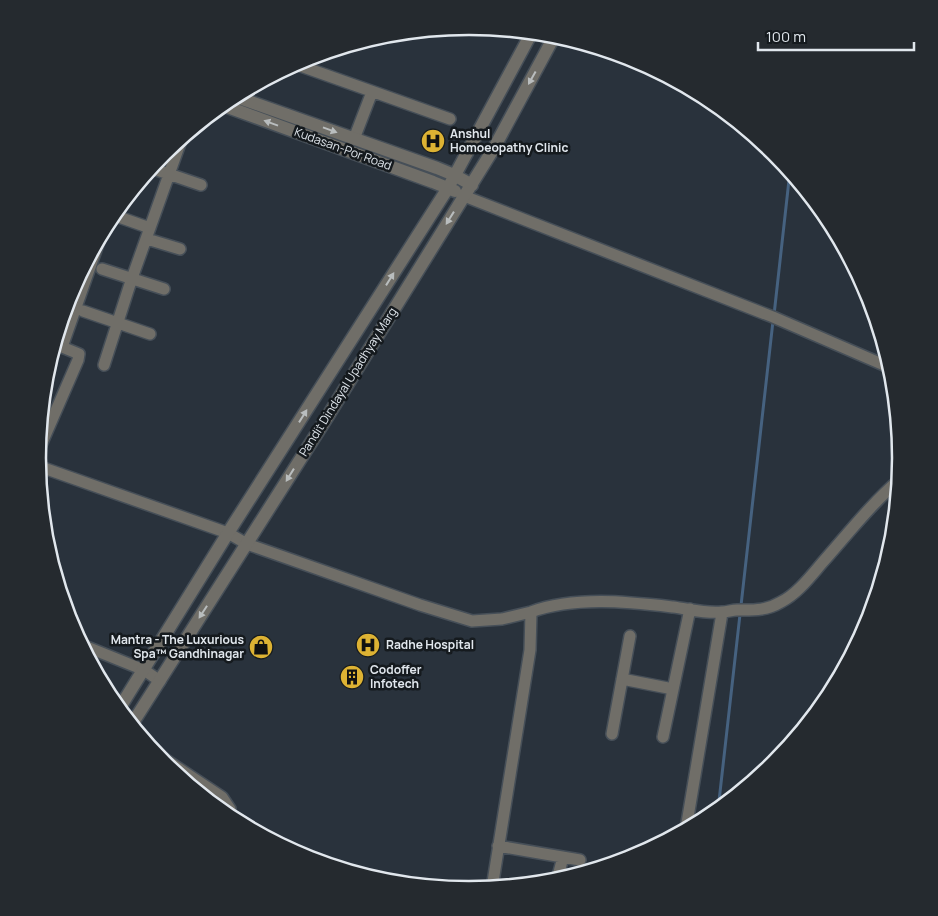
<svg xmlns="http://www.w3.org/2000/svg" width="938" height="916" font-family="Manrope,sans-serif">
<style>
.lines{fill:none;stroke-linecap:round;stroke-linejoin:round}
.stream{stroke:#466280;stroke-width:3}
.minor-casing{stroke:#464f58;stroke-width:14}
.tertiary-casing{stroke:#464f58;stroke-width:15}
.minor{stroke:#706e68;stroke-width:11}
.tertiary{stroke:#706e68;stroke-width:12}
.oneway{fill:#b9bdbe}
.labels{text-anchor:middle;stroke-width:5;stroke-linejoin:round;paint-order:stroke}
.poi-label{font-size:12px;font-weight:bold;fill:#e1e7ed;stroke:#151a1e;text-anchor:start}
.street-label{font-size:12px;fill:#e1e7ed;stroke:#151a1e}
.rim{fill:none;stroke:#e1e7ed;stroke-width:2.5}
</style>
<rect width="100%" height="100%" fill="#29323c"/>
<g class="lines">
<!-- stream -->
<path class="stream" d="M774 315 790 171
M718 810 773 321"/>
<!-- minor casing -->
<g class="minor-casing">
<path id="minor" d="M295 64 450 119
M354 139 372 92
M151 168 201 185
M464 196 773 317 891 368
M116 216 150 228
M147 239 180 249
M102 269 164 289
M83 311 150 334
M54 345 62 347 102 233
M104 365 131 281 182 138
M38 448 41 445 78 360 79 354 62 347
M38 466 228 533 247 544 420 605 472 621 502 619 531 612 530 650 492 888
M531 612C575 596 628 602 673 607 689 609 707 614 722 612 727 612 732 610 737 610 753 610 766 611 781 602 797 594 810 577 822 563 847 535 870 505 899 480
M82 645 144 670 160 681
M622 679 673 689
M110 698 123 703
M612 734 630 636
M663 737 690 609
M154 752 222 797 230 809 228 816
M686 829 722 613
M498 846 580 860
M305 857 306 855
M557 880 563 857"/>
</g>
<!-- tertiary casing -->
<g class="tertiary-casing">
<path id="tertiary" d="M234 96 437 168 454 175 472 185
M222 105 433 182 455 191
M119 709 228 533 448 188 532 32
M132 724 326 419 494 148 555 35"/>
</g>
<!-- minor -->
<use href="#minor" class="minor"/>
<!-- tertiary -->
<use href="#tertiary" class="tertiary"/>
</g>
<!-- one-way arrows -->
<defs><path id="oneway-solid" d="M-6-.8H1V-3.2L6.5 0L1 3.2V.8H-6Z" transform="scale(1.25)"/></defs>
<g class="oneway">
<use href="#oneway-solid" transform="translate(532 78) rotate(119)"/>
<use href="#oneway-solid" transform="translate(271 123) rotate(-160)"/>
<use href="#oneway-solid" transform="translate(330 130) rotate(20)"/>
<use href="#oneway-solid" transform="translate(450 218) rotate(122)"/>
<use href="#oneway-solid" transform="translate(390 279) rotate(-58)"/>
<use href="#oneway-solid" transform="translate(303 416) rotate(-58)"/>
<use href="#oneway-solid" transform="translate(290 475) rotate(122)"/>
<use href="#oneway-solid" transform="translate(203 612) rotate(123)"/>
</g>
<!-- icons -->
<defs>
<g id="hospital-disc" transform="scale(1.25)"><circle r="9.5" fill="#ddb233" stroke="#151a1e"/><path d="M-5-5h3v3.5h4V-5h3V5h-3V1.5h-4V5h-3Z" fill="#111"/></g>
<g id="shop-disc" transform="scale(1.25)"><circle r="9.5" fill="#ddb233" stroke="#151a1e"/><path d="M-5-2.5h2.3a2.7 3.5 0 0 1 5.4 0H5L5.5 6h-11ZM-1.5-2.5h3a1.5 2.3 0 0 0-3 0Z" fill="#111"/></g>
<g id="building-disc" transform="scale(1.25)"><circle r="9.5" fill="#ddb233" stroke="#151a1e"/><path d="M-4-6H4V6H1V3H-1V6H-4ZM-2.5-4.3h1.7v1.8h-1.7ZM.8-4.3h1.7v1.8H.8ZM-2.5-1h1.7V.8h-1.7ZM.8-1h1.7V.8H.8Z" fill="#111"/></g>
</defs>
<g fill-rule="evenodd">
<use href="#hospital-disc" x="433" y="141"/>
<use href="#hospital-disc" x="368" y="645"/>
<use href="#shop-disc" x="261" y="647"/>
<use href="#building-disc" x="352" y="677"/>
</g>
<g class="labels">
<!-- poi labels -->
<g class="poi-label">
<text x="450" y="138">Anshul<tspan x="450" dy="14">Homoeopathy Clinic</tspan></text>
<text x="244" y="644" text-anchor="end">Mantra - The Luxurious<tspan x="244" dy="14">Spa™ Gandhinagar</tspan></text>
<text x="386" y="649">Radhe Hospital</text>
<text x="370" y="674">Codoffer<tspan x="370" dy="14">Infotech</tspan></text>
</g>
<!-- street labels -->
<g class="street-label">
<text transform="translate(343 149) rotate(20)" y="4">Kudasan-Por Road</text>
<text transform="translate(348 382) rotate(-58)" y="4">Pandit Dindayal Upadhyay Marg</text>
</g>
</g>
<!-- crop -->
<path d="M0 0H938V916H0ZM46 458a423 423 0 1 1 846 0a423 423 0 1 1-846 0Z" fill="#252a2f" fill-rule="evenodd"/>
<path class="rim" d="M46 458a423 423 0 1 1 846 0a423 423 0 1 1-846 0Z"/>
<!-- scale -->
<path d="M758 42v8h156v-8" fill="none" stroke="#e1e7ed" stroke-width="2.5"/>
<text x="766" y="42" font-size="15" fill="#e1e7ed" stroke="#151a1e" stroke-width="4" paint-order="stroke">100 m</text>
</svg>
